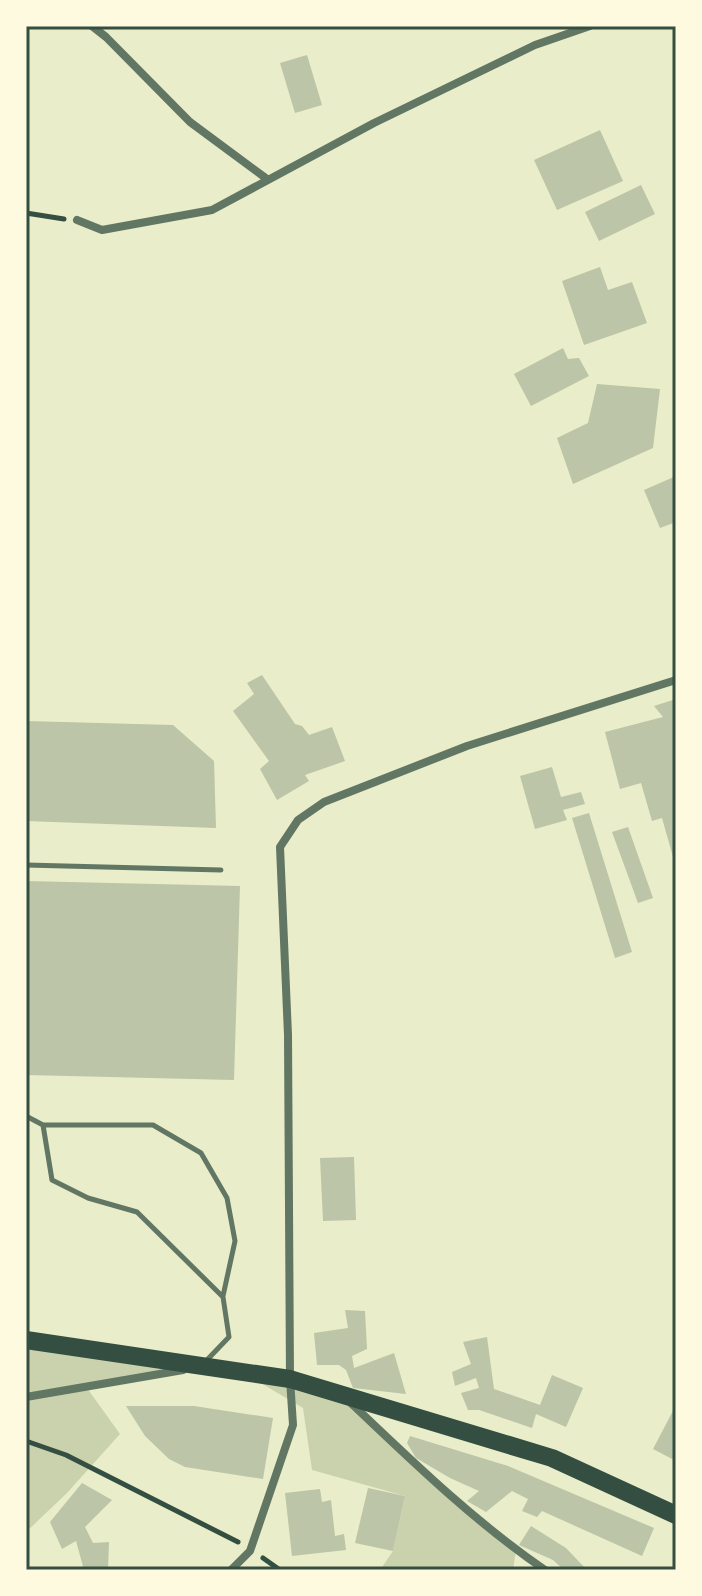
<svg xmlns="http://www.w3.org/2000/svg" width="702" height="1596" font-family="Karla,sans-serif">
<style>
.green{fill:#cad2ad}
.building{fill:#bcc5a7}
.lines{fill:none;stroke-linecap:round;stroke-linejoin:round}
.path{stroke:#344e41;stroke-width:5}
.service{stroke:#617663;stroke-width:5}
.minor{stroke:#617663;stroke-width:8}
.primary{stroke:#344e41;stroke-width:18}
.neatline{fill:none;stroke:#344e41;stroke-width:3}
</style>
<rect width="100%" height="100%" fill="#e9edc9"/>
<!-- green -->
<path class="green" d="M26 1340 202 1366 87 1388 120 1434 67 1493 26 1532Z
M242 1372 342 1394 516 1550 513 1570H380L393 1551 405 1496 312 1470 303 1408Z"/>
<!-- building -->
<path class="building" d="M307 55 322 105 295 113 280 63Z
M600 130 623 181 557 210 534 160Z
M641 185 655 214 599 241 585 212Z
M600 267 608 290 632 282 647 323 584 345 562 281Z
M563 348 568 359 579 358 589 376 531 406 514 374Z
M597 384 660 389 653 448 573 484 557 438 588 423Z
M676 476V522L660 528 644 490Z
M262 675 295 724 302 726 309 735 332 727 345 761 305 775 309 781 277 800 260 769 269 761 233 711 254 694 247 683Z
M676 699V864H675L662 818 652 821 641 783 620 789 605 732 663 717 654 706Z
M26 721 173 725 214 761 216 828 26 821Z
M552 767 561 797 581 792 585 804 563 810 567 820 535 829 520 776Z
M589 813 632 952 615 958 572 818Z
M628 827 653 898 638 903 612 832Z
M26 881 240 886 234 1080 26 1075Z
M354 1157 356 1220 323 1221 320 1158Z
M345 1310 365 1311 367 1349 352 1356 354 1368 394 1353 406 1394 353 1388 346 1370 339 1365H317L314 1333 348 1328Z
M487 1337 494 1389 540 1405 552 1375 583 1388 566 1427 536 1414 532 1428 479 1410H468L461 1393 479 1388 476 1378 455 1386 452 1372 471 1364 463 1342Z
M676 1405V1461L653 1449Z
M126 1406H194L273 1418 263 1479 185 1467 169 1459 145 1436Z
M410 1436 508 1466 654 1528 642 1556 542 1511 537 1517 522 1511 528 1499 512 1491 486 1512 467 1501 479 1491 450 1478 416 1458 407 1443Z
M82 1483 112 1500 85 1527 93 1543 109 1542 108 1570H84L76 1541 62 1549 50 1522Z
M368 1488 405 1496 393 1551 355 1543Z
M320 1489 322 1502 331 1500 335 1536 344 1534 346 1550 292 1556 285 1493Z
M531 1526 566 1548 587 1570H564L553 1560 519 1545Z"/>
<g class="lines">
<!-- path -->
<path class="path" d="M26 213 64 219
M26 1441 66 1455 238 1542
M263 1558 280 1570"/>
<!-- service -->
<path class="service" d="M26 865 221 870
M26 1116 43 1125 52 1180 88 1198 137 1212 223 1297 229 1337 205 1362
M43 1125H153L201 1153 227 1198 235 1241 223 1296"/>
<!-- minor -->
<path class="minor" d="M92 26 106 37 190 122 267 179
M77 220 102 230 212 210 374 123 535 45 590 26
M26 1397 183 1370
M351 1403C413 1462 475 1522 545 1570
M231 1570 250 1551 293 1425 290 1379 288 1035 280 847 298 820 324 802 467 746 676 680"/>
<!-- primary -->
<path class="primary" d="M26 1340 290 1379 552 1458 676 1515"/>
</g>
<!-- border -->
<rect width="702" height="1596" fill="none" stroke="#fefae0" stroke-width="56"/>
<rect x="28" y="28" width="646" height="1540" class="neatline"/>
</svg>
